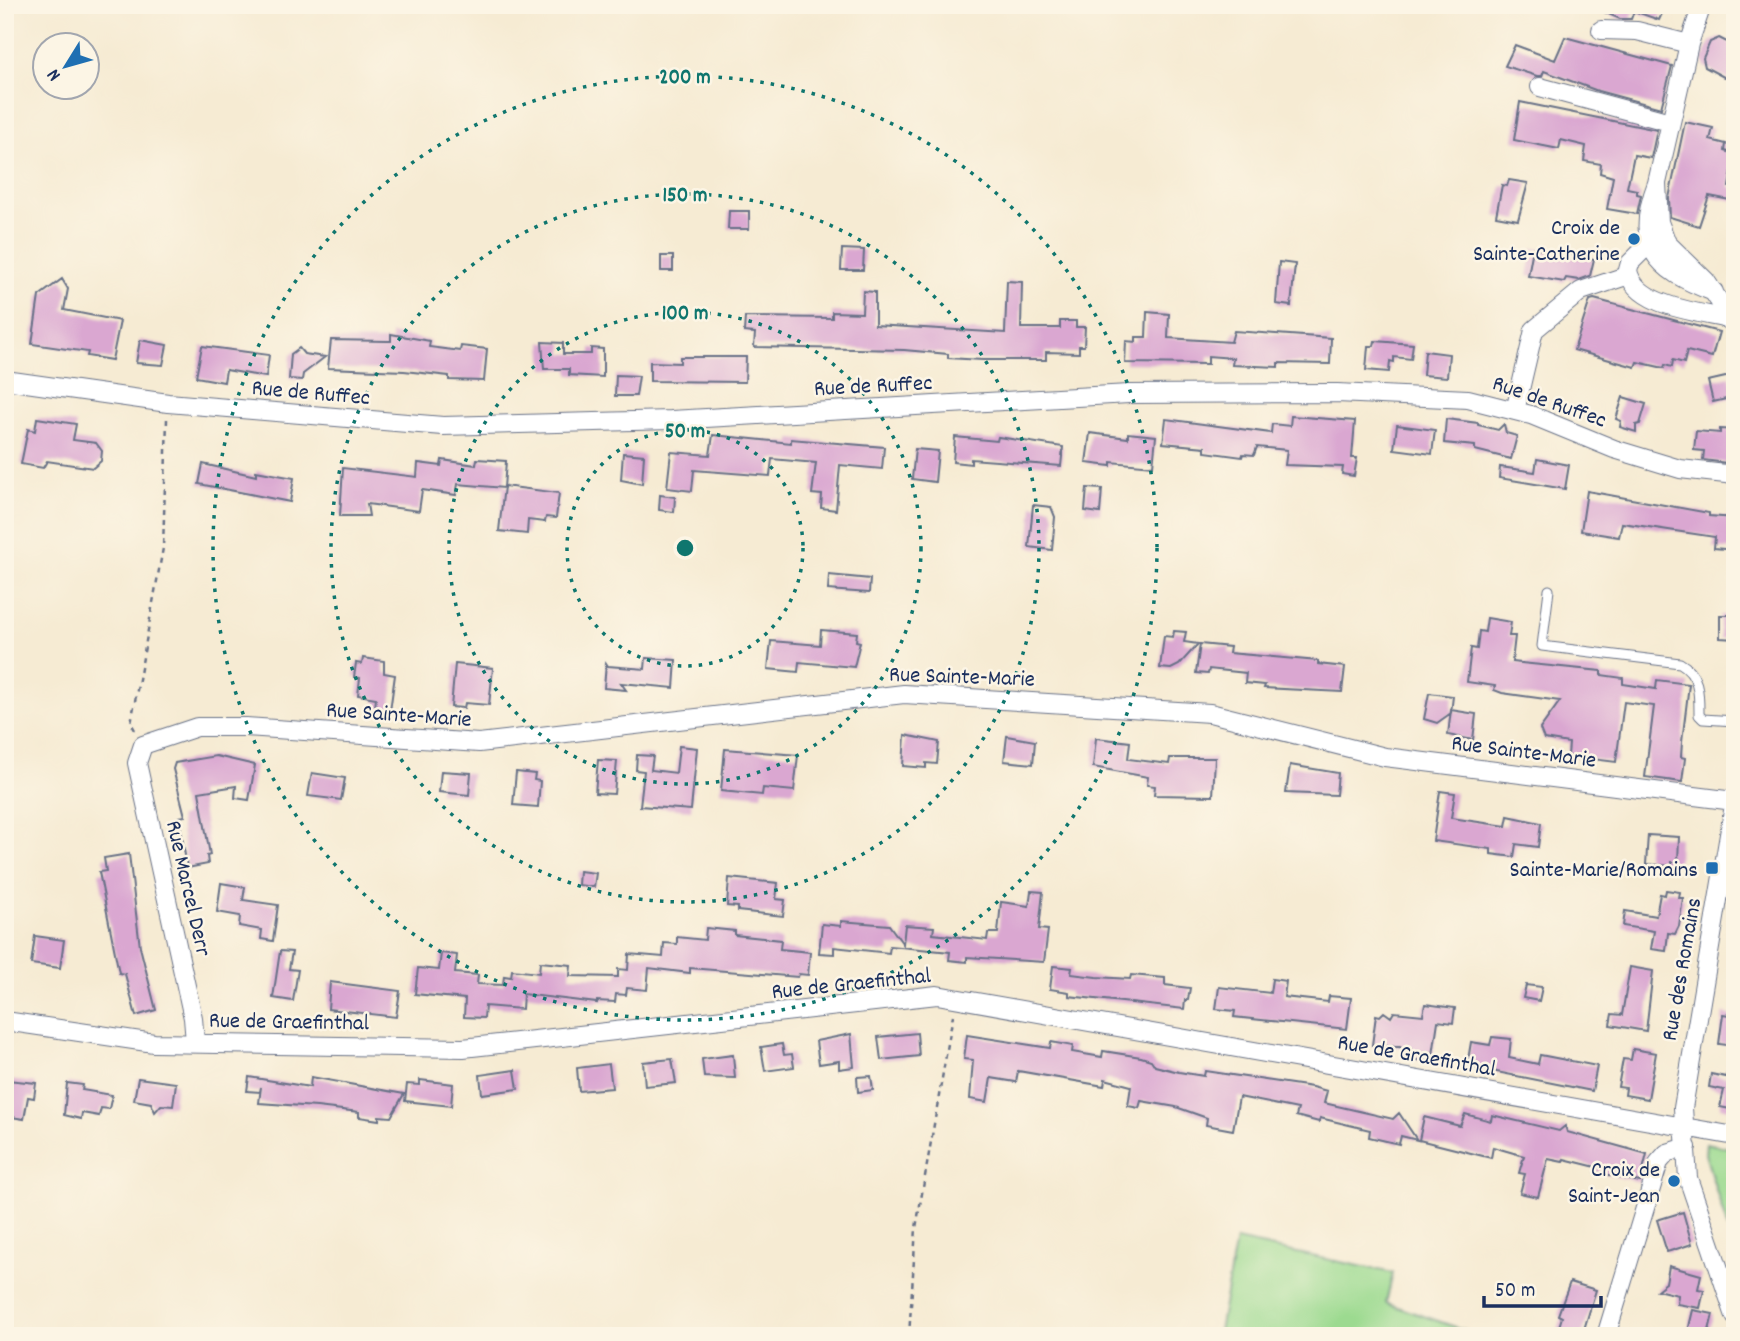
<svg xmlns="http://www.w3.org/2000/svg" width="1740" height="1341" font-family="Dekko,sans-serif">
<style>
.grass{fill:#9cda90;stroke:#5c8477;stroke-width:2}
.building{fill:#daa7d1}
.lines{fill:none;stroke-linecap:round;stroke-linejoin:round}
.lane-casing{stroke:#687187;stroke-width:11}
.street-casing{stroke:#687187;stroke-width:20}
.path{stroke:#687187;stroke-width:2.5;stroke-dasharray:5 5;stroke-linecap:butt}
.lane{stroke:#fff;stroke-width:9}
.street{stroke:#fff;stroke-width:18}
.ring{fill:none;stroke:#0f766e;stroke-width:3.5;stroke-dasharray:3.5 7}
.poi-dot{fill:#1f6fb2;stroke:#fcf5e5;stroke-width:2.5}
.labels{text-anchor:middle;stroke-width:5;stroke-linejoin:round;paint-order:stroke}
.poi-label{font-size:23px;fill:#1b2f5e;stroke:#fcf5e5;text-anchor:end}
.street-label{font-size:23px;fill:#1b2f5e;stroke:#fcf5e5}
.centre{fill:#0f766e;stroke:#fcf5e5;stroke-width:3.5}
.ring-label{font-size:21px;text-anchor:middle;font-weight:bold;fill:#0f766e;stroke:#fcf5e5;stroke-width:5;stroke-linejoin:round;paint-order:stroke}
</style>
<rect width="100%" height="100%" fill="#fcf5e5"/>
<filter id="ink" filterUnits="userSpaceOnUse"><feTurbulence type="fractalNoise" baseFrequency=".0143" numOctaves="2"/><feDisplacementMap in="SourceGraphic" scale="14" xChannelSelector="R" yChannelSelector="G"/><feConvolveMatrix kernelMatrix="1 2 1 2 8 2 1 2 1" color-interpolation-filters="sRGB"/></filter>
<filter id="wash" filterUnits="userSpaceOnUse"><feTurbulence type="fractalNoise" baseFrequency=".00686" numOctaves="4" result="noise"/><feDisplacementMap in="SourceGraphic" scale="28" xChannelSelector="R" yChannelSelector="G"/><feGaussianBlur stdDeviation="1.57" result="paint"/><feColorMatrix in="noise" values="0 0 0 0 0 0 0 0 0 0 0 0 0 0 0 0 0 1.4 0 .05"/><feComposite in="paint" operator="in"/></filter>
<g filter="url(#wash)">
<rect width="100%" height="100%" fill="#f6ebd3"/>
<!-- grass -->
<path class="grass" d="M1706 1143 1735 1149V1252L1705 1154Z
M1236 1240 1393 1273 1386 1303 1464 1330 1463 1336H1218Z"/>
<g id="blocks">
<!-- building -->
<path class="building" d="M1588 5H1666L1659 20 1634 11 1631 19H1620Z
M1565 37 1672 66 1661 108 1598 91 1544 71 1542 76H1537L1505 66 1515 45 1555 60Z
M1719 38 1735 46V83L1705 67 1703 58 1710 42Z
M1520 102 1657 130 1651 158 1634 155 1627 188 1637 190V194L1641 195 1637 214 1607 209 1613 177 1600 173 1601 164 1584 161 1586 146 1561 140 1559 149 1514 140Z
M1685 122 1713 128 1710 140 1726 144 1725 151 1735 154 1729 187 1735 188V201L1709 196 1699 226 1670 217 1669 198Z
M1509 180 1528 183 1518 220 1496 216 1502 185 1507 186Z
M729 211H749V229H728Z
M1533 248 1594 259 1590 276 1579 280 1566 278 1564 282 1528 276Z
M842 249 864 250 863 270H841Z
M661 256H673V271H661Z
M1279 262 1295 264 1291 306 1276 304Z
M62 279 68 289 64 310 120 321 112 360 87 356 88 352 32 344 39 296Z
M1007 281 1022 282 1021 328H1060V321H1076V327H1085L1084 346H1079V353L1046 352V360H983L948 358V354L904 350 754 347 755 333 744 332 745 317 832 318V312L862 313 863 291 875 292V325L1005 333Z
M1594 299 1719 332 1712 357 1687 351 1684 363 1673 360 1672 367 1665 365 1664 368 1637 362 1635 367 1574 350 1590 300Z
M1147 312 1169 314 1168 338 1231 342 1234 331 1331 338 1330 364 1278 363V367L1232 365 1233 358 1208 356V364L1125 363 1126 341 1136 342V337H1146Z
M391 334 430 341 429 347 460 351 461 346 487 349 484 381 449 380V376L404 371 328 368 331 340 387 341H391Z
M140 340 167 345 163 365 136 363Z
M1375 341 1413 344 1411 359 1394 357V362L1390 361 1389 372 1366 370 1368 346H1374Z
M542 342 563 343V354H591V348L603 349V377L569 375V369H544Z
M202 346 269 355 266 377 226 370 224 382 196 377Z
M299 348 304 354 325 357 303 374 302 380 289 379 291 354Z
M1425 351 1449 354 1447 377 1423 375Z
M680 357H746L745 382 650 381V362L680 363Z
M616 375 639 376 636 396H615Z
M1730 376 1735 397 1713 402 1708 381Z
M1623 397 1646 404 1640 424 1636 425V432L1620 427 1621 421 1616 419Z
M1291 416 1355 421 1352 458H1357L1354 476 1342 474 1343 467 1285 465 1287 450 1257 447 1254 455 1243 454 1242 457 1205 452V447L1163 443 1166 419 1271 433 1272 424 1290 426Z
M37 418 76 424 73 440 96 443 102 451 101 461 93 468 47 461 43 468 21 464 28 429 35 431Z
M1446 419 1478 423V425L1498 430 1504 424 1506 433 1517 436 1511 459 1475 450V446L1444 443Z
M1397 425 1435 430 1432 454 1394 449Z
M1720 429 1735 430V464L1703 460 1704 451 1694 450 1696 431 1720 433Z
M1090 433 1128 438V433L1156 436 1153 466 1111 462V466L1086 463Z
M713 435 791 443V439L884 447 882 469 840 465 836 510 821 508 822 495 812 494 816 463 772 459 770 476 694 470 692 491 667 488 671 452 710 455Z
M955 437 997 441 998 437 1063 447 1061 466 971 459V464L953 462Z
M915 449 938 451 935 482 912 479Z
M623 453 644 455 642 484 621 480Z
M477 459 506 461 504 488 458 484 456 495 422 490 419 511 367 504 369 516H340L343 468 417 477 418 463 441 466 442 460 476 465Z
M1537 459 1569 465 1565 489 1499 478 1500 467 1535 472Z
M203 464 256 476V471L294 478 290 502 199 484Z
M504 486 559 493 556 518 546 517 545 522 528 520 527 534 499 531Z
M1087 488 1102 489 1100 513 1085 511Z
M1587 491 1709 513V516L1735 518V550L1714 548 1715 537 1622 523 1619 537 1581 531Z
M660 495 675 497 674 512 659 510Z
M1033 505 1051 507 1055 517 1052 550 1029 547Z
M829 575 870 579 869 593 828 590Z
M1720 615H1735V639L1720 638Z
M1487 618 1511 622 1509 636H1515L1512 662 1601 671V675L1623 678V684L1656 689 1657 680 1689 684 1682 742 1681 757 1685 758 1682 782 1645 777 1654 706 1624 702 1616 762 1568 756 1569 743 1544 739 1540 729 1560 701 1502 693 1494 690 1495 686 1467 682 1471 648 1477 649 1479 631 1485 632Z
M821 630 857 633 856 641 860 642 854 667 799 662 798 672 768 669 771 641 820 645Z
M1174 631 1186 632 1184 642 1198 644 1179 665 1171 669 1160 668 1164 636 1173 637Z
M1200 644 1230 647 1229 653 1318 661V664L1345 667 1342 692 1264 688 1265 685 1245 683 1246 673 1209 669 1208 674 1196 673Z
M363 658 384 661V673L395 675 390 711 375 708 376 698 358 695 360 678 354 677 356 663 362 664Z
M646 658 676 660 674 688 621 683 626 690 604 688 606 663 608 666 645 669Z
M455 664 493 668 489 705 465 703 464 708 451 707Z
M1429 693 1453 696 1451 713 1437 723 1424 719Z
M1451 710 1476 714 1473 740 1448 735Z
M905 735 939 742 937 764 926 763V768L903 766Z
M1007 736 1035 741 1033 764 1004 761Z
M1096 738 1130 742 1128 759 1169 764 1170 758H1215L1213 796 1154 795 1155 786 1147 785 1148 777 1093 767Z
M679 746 697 748 691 810 640 806 644 771 636 770 637 755 653 756 651 770 676 773Z
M725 749 798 755 794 791 763 788 762 795 721 791Z
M216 756 255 765 249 800 235 798 236 786 199 792 210 855 207 856 208 864 187 868 179 817 185 816 173 769 175 763Z
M598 760 617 761 614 794 595 793Z
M1290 765 1338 773 1336 795 1286 793Z
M441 771 471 773 469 795 439 792Z
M516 772 535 774 534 780 540 781 538 807 513 805Z
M312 773 345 778 341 800 308 796Z
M1440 791 1455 793 1451 818 1506 826 1508 816 1541 823 1538 847 1516 844 1514 857 1491 854V849L1433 841Z
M1648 835 1679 837 1678 862H1672V866L1646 864Z
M129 854 140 947 156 1010 136 1016 125 974 119 973 99 872 106 871 104 858Z
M579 871 596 873 594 887 578 885Z
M729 878 778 883 776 899 785 900 783 916 738 911V907L727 906Z
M221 883 245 887 243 900 278 905 273 941 261 939 262 930 239 926 240 916 217 912Z
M1666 890 1680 892 1679 898H1683L1679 926 1675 934 1668 933 1666 951 1651 949 1654 931 1623 926 1625 911 1656 916 1660 894 1665 895Z
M1031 891 1043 892 1039 929 1048 930 1044 962 967 957V962L949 960 950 952 890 946 889 953 834 947V954L819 953 822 924 841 926V921L889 925 903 944 905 925 934 927 933 934 987 940 988 933H998L1001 902 1029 906Z
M706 928 735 931V935L781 940 780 949 810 952 808 975 799 974 798 977 690 968V973L649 968 647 990 627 988 626 995 616 994 615 1002 597 1001V1003L523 994 522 1009 485 1006 484 1018 464 1017 465 999 415 994 418 968 439 970 441 953 457 955 455 973 478 975 477 984 503 985 504 976 511 977 512 970 539 973 540 962 571 965 570 976 618 977V969L628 970 629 954 663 957 664 943 677 944V937L705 940Z
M35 936 64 940 60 968 31 964Z
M280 951 292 952 289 969 298 970 293 1001 273 998Z
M1053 966 1072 968 1071 974 1096 977 1130 979 1131 975 1165 978V985L1190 988 1188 1000H1185L1184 1009 1069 996V992L1050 989Z
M1630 967 1653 971 1646 1031 1610 1025 1612 1014 1622 1015Z
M1272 979 1286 981 1284 997 1328 1002 1329 996 1351 998 1347 1029 1234 1017 1235 1011 1216 1009 1219 987 1270 993Z
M330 982 400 991 396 1017 328 1009Z
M1526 985 1542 987 1539 1001 1523 998Z
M1425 1004 1455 1008 1453 1023 1438 1021 1432 1062 1409 1059 1411 1048 1372 1045 1376 1015 1380 1016 1384 1012 1391 1017 1394 1012 1423 1015Z
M1723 1014 1735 1016V1046L1719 1044Z
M917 1033 919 1056 881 1060 878 1037Z
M851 1034 854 1067 839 1069V1061L819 1064 816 1041Z
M967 1035 1050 1048 1051 1042 1073 1046 1072 1052 1102 1057 1103 1051 1141 1057 1151 1060 1155 1066 1179 1072 1204 1076 1205 1071 1312 1087 1327 1091 1324 1103 1393 1119 1399 1113 1417 1140 1401 1136 1399 1144 1369 1137 1370 1130 1320 1118 1319 1122 1296 1116 1298 1109 1239 1097 1233 1130 1206 1125 1207 1118 1176 1107 1141 1101 1139 1108 1128 1106 1131 1086 1105 1079 1104 1086 1018 1071 1016 1082 991 1078 987 1102 970 1099 973 1060 964 1059Z
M1492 1037 1511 1039 1509 1058 1538 1064 1540 1055 1597 1066 1592 1091 1467 1066 1471 1042 1490 1045Z
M782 1044 784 1055 792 1054 794 1067 765 1071 761 1047Z
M1633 1049 1656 1053 1648 1099 1625 1095 1626 1088 1618 1087 1623 1059 1631 1060Z
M733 1055 735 1078 704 1077 702 1059Z
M672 1059 676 1083 645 1086 643 1062Z
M609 1064 612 1088 579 1091 577 1068Z
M1729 1065H1735V1110L1720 1107 1724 1090 1709 1087 1711 1074 1726 1077Z
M515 1070 518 1089 482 1094 480 1075Z
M871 1076 873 1090 858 1092 857 1077Z
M249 1077 310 1087 311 1077 404 1094 391 1117 379 1116V1120L359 1117V1112L317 1107 259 1103 261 1087 260 1092 247 1091Z
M138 1078 176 1083 173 1106 161 1105 155 1112 151 1103 134 1100Z
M7 1080 36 1083 34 1098 28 1097 24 1119 5 1116Z
M420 1080 453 1084 451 1106 405 1101 407 1084 420 1085Z
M67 1083 83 1085 82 1090 112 1095 109 1109 101 1108 99 1116 82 1113 81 1119 64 1115Z
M1465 1114 1491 1121 1492 1115 1559 1131 1565 1126 1567 1132 1647 1154 1640 1182 1595 1172 1596 1167 1564 1159 1563 1162 1548 1159 1538 1197 1520 1193 1525 1174 1519 1173 1524 1156 1493 1147 1491 1158 1419 1140 1424 1117 1460 1126Z
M1683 1212 1692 1244 1667 1252 1657 1220Z
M1669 1266 1701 1275 1698 1289 1704 1290 1700 1308 1677 1304 1678 1295 1657 1290 1666 1283Z
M1570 1282 1596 1290 1582 1336H1556L1562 1317 1558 1315Z
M1693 1310 1713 1314 1708 1335 1688 1331Z"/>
</g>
</g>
<g filter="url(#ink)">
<use href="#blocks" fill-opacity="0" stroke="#687187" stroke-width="2"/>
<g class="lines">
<!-- lane casing -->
<g class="lane-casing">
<path id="lane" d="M1549 590 1542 646 1680 663C1700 674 1699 694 1699 715L1703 719 1735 721"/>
</g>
<!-- street casing -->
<g class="street-casing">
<path id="street" d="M1601 30 1637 31 1689 44
M1540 87 1670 122
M1657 183 1689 44 1702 5
M1648 245 1630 263 1628 270C1634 307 1701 312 1732 320
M1714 292C1654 270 1633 245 1657 183L1659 222 1667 243 1706 281 1735 325
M5 380 168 403 443 426 671 420 1129 394 1337 393 1468 399 1531 415 1614 449 1680 469 1735 475
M1515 411 1534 330 1581 291 1629 275
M1735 799 1683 1108 1688 1178 1735 1316
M5 1021 154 1043 463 1048 937 995 1735 1136
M195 1042 193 1018 137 763 143 745 197 727H246L479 743 904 694 1210 713 1385 757 1734 801
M1606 1336 1659 1162 1667 1153 1687 1147"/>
</g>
<!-- path -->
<path class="path" d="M135 730 131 723 163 548 167 419
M909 1336 916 1228 953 1015"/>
<!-- lane -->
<use href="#lane" class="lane"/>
<!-- street -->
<use href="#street" class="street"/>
</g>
</g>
<!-- distance rings -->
<g class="ring">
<circle cx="685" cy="548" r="118"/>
<circle cx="685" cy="548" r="236"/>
<circle cx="685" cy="548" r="354"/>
<circle cx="685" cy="548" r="472"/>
</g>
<!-- markers -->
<g class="poi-dot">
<circle cx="1634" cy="239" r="7"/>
<rect x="1705" y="861" width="14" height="14" rx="3.5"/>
<circle cx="1674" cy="1181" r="7"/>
</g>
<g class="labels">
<!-- poi labels -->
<g class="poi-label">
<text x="1620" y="234">Croix de<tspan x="1620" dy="26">Sainte-Catherine</tspan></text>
<text x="1698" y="876">Sainte-Marie/Romains</text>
<text x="1660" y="1176">Croix de<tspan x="1660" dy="26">Saint-Jean</tspan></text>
</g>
<!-- street labels -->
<g class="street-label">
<text transform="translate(873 384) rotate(-3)" y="8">Rue de Ruffec</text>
<text transform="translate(311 391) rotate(5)" y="8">Rue de Ruffec</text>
<text transform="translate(1550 400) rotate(19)" y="8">Rue de Ruffec</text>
<text transform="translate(962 675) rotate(2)" y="8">Rue Sainte-Marie</text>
<text transform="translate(399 713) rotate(4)" y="8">Rue Sainte-Marie</text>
<text transform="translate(1524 750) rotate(7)" y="8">Rue Sainte-Marie</text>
<text transform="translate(190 888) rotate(77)" y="8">Rue Marcel Derr</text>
<text transform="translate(1680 969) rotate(-80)" y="8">Rue des Romains</text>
<text transform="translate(851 982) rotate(-6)" y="8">Rue de Graefinthal</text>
<text transform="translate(289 1020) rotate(1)" y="8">Rue de Graefinthal</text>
<text transform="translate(1417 1054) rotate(10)" y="8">Rue de Graefinthal</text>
</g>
</g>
<circle cx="685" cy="548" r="10" class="centre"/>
<g class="ring-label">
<text x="685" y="83">200 m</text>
<text x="685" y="201">150 m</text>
<text x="685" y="319">100 m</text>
<text x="685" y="437">50 m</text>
</g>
<!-- margin -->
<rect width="1740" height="1341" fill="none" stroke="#fcf5e5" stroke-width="28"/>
<!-- north arrow -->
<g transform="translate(66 66) rotate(233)"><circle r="33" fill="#fcf5e5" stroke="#a2a6af" stroke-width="2"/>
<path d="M0-5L12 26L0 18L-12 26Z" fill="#1f6fb2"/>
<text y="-10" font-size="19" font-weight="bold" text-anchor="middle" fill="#1b2f5e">N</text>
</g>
<!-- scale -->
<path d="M1484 1296v10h117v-10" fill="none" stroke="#1b2f5e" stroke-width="3.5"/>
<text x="1495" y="1296" font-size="21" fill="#1b2f5e" stroke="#fcf5e5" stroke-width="5" paint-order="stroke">50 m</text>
</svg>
